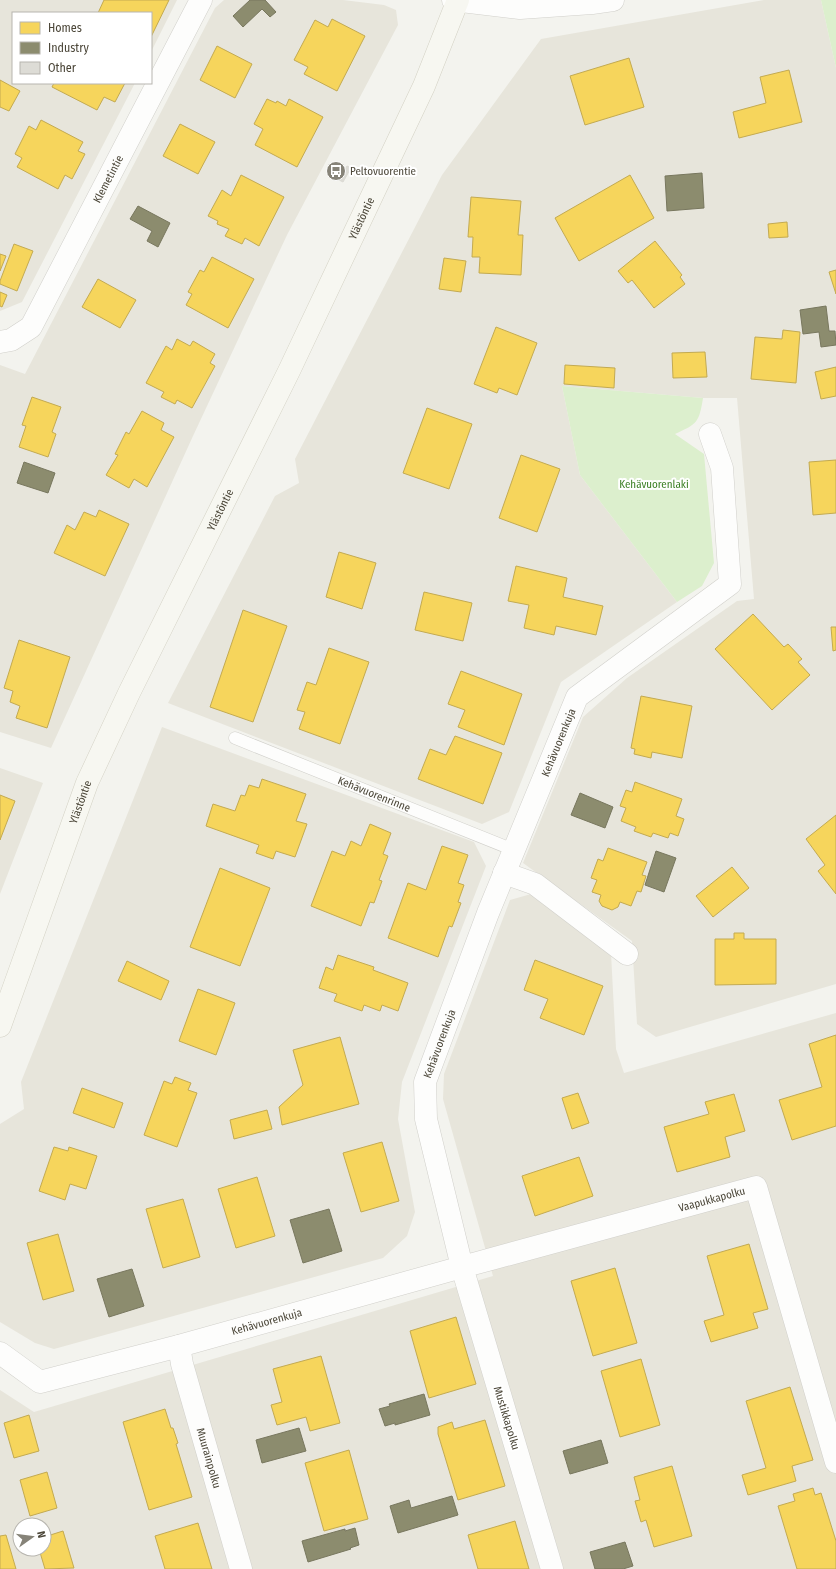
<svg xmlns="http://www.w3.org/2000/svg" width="836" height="1569" font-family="'Fira Sans Condensed',sans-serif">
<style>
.residential{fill:#e7e5db;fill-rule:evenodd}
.green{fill:#dcefcd}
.homes{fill:#f6d55c;stroke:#c3aa51}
.industry{fill:#8c8c6e;stroke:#78775e}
.building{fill:#dddcd6;stroke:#dbdad3}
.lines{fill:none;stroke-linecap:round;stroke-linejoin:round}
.service-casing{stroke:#d1d0cb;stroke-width:13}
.minor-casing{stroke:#d1d0cb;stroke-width:23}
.secondary-casing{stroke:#d3d1c4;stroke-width:23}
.service{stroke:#fdfdfc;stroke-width:12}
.minor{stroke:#fdfdfc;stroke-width:22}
.secondary{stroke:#f7f7f1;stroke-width:22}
.labels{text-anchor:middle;stroke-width:4;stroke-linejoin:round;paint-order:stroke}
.poi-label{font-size:11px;fill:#4b4638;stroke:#fff;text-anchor:start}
.street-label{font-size:11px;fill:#4b4638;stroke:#fff}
.park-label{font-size:11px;fill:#3d8027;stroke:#fff}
</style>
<rect width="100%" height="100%" fill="#f3f3ee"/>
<!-- residential -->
<path class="residential" d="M0 0H177L151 52V13H13V83H135L22 302 0 311Z
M224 0H343L384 5 396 10 398 25 287 235 193 436 51 748 0 732V365L25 374 215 8Z
M764 0H821L836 68V984L656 1037 637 1024 632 941 523 863 583 717 627 678 737 601 754 599 737 398H703L562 386 580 475 677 602 561 682 509 812 482 824 168 703 275 496 299 483 295 459 442 175 541 39Z
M162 727 474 842 486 866 402 1082 398 1119 415 1212 407 1236 383 1258 54 1349 35 1343 0 1322V1124L24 1109 21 1082Z
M0 768 43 783 0 894Z
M531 894 611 953 616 1049 624 1073 836 1013V1569H0V1390L34 1412 493 1276 443 1099 444 1074 510 900ZM20 1525H44V1549H20Z"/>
<!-- green -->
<path class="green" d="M821 0H836V68Z
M562 386 703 398C699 423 697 424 675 434L704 454 714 563 702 586 677 602 580 475Z"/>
<!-- homes -->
<path class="homes" d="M104 0H169L151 37V13H98Z
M332 19 365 36 337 91 304 74 308 67 294 60 315 20 328 27Z
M217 46 252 64 235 98 200 80Z
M629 58 644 107 585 125 570 76Z
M789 70 802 122 739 138 733 112 766 103 760 77Z
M0 80 20 91 9 111 0 107Z
M54 83H125L115 102 104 97 97 110 52 87Z
M267 99 276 103 277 101 286 106 289 99 323 117 297 167 255 145 263 129 254 124Z
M41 120 83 142 78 151 85 154 72 179 65 175 58 189 17 167 22 158 15 154 29 126 36 130Z
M180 124 215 142 198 174 163 156Z
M241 175 284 197 259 246 245 238 242 244 225 236 229 229 217 224 218 221 208 216 222 190 231 196Z
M630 175 654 218 579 261 555 218Z
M471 197 521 201 518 235H523L521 275 479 273 480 257H472L473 237H468Z
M787 222 788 237 769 238 768 224Z
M655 241 682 275 680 277 685 284 654 308 632 280 628 283 618 271Z
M14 244 33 251 17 291 0 284V281Z
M0 254 6 256 0 271Z
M212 257 254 279 228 328 186 305 192 294 188 292 200 270 204 272Z
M444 258 466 261 461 292 439 289Z
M836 270V294L829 272Z
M98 279 136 300 120 328 82 307Z
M0 292 7 295 2 307 0 306Z
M496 327 537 343 517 395 499 388 497 393 474 384Z
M783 330 800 332 796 383 751 379 755 337 782 339Z
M177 339 190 346 193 341 215 354 210 363 215 366 192 408 177 400 175 404 161 397 164 392 146 383 166 346 172 350Z
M705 352 707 377 673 378 672 353Z
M565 365 615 368 614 388 564 384Z
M836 367V396L821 399 815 372Z
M32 397 61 407 52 432 56 434 48 457 19 447 26 426 22 425Z
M427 408 472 424 449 489 403 473Z
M142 411 164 423 161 430 174 437 147 487 134 479 129 488 106 475 118 455 115 454 126 432 129 434Z
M521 455 560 469 537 532 499 518Z
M836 460V513L813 515 809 462Z
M99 510 129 524 105 576 54 553 67 525 75 530 84 512 96 517Z
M339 552 376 563 362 609 326 597Z
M516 566 567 578 563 597 603 606 596 635 556 626 554 635 524 628 529 605 508 601Z
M424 592 472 603 463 641 415 630Z
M243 610 287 626 253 722 210 707Z
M753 614 784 647 788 644 802 659 798 662 810 675 772 710 715 649Z
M831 627H836V650L833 651Z
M19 640 70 657 47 728 16 718 20 706 10 702 13 691 4 688Z
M329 648 369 662 340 744 299 729 305 712 297 710 307 682 316 685Z
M461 671 522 694 504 745 458 727 465 710 448 704Z
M641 696 692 706 682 758 652 752 651 758 634 754 635 749 631 748Z
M455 736 502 753 483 804 418 779 430 749 446 755Z
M262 779 306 794 296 821 307 824 295 857 276 851 273 859 256 853 259 845 206 826 213 804 235 811 241 795 245 796 249 785 259 788Z
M635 782 682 799 676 816 684 819 678 836 670 833 668 838 653 833 651 837 634 831 636 827 621 821 626 808 620 806 626 790 632 792Z
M0 795 15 801 0 840Z
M836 815V894L818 871 825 865 806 839Z
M370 824 391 833 383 854 388 856 379 880 382 881 374 903 370 902 361 926 311 906 332 851 345 856 351 841 361 846Z
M442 846 468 855 458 883 464 885 458 902 461 903 452 927 449 926 438 957 388 938 408 883 426 890Z
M608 848 647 862 642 875 646 876 641 892 637 891 631 906 620 902 618 907 612 910 602 906 599 901 601 895 592 892 597 880 591 878 598 859 603 861Z
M732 867 749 888 713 917 696 896Z
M220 868 270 888 240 966 190 947Z
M734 933H744V939H776V984L715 985V939H734Z
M338 955 374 967 373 970 408 983 398 1011 382 1005 380 1011 364 1005 362 1011 334 1001 337 994 319 988 326 967 333 970Z
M535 960 603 986 584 1035 540 1018 548 999 524 990Z
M127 961 169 981 161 1000 118 981Z
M198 989 235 1003 216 1055 179 1041Z
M836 1035V1126L792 1140 779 1100 822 1087 809 1044Z
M340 1037 359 1104 282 1125 279 1107 303 1085 293 1050Z
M175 1077 191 1083 188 1090 197 1093 177 1147 144 1135 164 1081 172 1084Z
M82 1088 123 1103 114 1128 73 1113Z
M578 1093 589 1123 572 1129 562 1098Z
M734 1094 745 1131 725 1137 730 1157 677 1172 664 1127 709 1114 705 1102Z
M267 1110 272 1129 234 1139 230 1120Z
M382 1142 399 1201 361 1212 343 1153Z
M54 1147 68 1151 69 1147 97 1156 86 1189 70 1184 65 1200 39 1191Z
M579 1157 593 1196 535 1216 522 1176Z
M257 1177 275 1236 236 1248 218 1189Z
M183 1199 200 1257 163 1268 146 1209Z
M58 1234 74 1291 43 1300 27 1243Z
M749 1244 768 1309 753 1313 758 1328 711 1342 704 1321 724 1315 707 1256Z
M615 1268 637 1343 593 1356 571 1281Z
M456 1317 476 1384 429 1398 410 1331Z
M321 1356 340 1423 310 1431 306 1417 277 1425 271 1405 282 1402 273 1369Z
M641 1359 660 1425 620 1437 601 1371Z
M790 1387 813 1460 792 1466 796 1481 748 1495 742 1475 766 1468 746 1401Z
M165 1409 171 1428H173L178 1443 176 1444 192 1497 149 1510 123 1422Z
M29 1415 39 1451 14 1458 4 1423Z
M485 1420 505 1486 458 1500 438 1434V1427L452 1422 454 1429Z
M349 1450 368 1519 324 1531 305 1463Z
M672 1466 692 1536 654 1547 646 1520 641 1522 635 1501 640 1500 634 1477Z
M47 1472 57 1508 30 1516 20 1480Z
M813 1488 815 1495 821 1493 836 1541V1569H797L778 1506 795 1501 793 1494Z
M515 1521 529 1569H478L468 1535Z
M198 1523 212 1569H165L155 1536Z
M63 1531 74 1568 45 1569 39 1549H44V1537Z
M6 1535 16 1569H0V1536Z"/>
<!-- industry -->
<path class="industry" d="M250 0H265L276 12 270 17 262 9 243 27 233 16Z
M702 173 704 208 667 211 665 176Z
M138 206 170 223 158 247 147 241 152 231 130 219Z
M826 306 829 331H835L836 345 821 347 819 332 803 334 800 310Z
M24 462 55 473 48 493 17 483Z
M580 793 613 807 605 828 571 815Z
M656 851 676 858 664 892 645 885Z
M329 1209 342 1251 303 1263 290 1220Z
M132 1269 144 1306 109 1317 97 1279Z
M424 1394 430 1415 395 1425V1423L385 1426 379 1409 390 1406 389 1404Z
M299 1428 306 1451 262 1463 256 1440Z
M601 1440 608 1463 570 1474 563 1451Z
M452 1496 458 1515 398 1533 390 1506 409 1500 411 1508Z
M355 1528 359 1545 350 1548 351 1549 308 1562 302 1541 345 1529V1531Z
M625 1542 633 1566 623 1569H595L590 1552Z"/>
<!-- building -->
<path class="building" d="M347 166 351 168 343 182 339 180Z"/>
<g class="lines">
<!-- service casing -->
<g class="service-casing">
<g id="service">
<path id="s1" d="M235 738 514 850"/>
</g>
</g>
<!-- minor casing -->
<g class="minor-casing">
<g id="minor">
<path d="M453 0 520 8 592 3 613 0"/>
<path id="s2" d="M0 342 11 340 31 327 201 0"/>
<path d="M504 873 535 884 627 954"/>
<path id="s3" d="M179 1346 182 1364 241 1569"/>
<path id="s4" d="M0 1353 40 1382 179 1346 462 1267 426 1119 425 1082 488 913 577 697 730 584 722 468 710 434"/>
<path id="s5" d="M552 1569 462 1267 756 1187 836 1462"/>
</g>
</g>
<!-- secondary casing -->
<g class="secondary-casing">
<g id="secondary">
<path id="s6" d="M0 1026 87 783 129 693 289 371 424 86 458 0"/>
</g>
</g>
<!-- service -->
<use href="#service" class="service"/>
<!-- minor -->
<use href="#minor" class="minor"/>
<!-- secondary -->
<use href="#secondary" class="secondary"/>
</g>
<!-- icons -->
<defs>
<g id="bus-disc" transform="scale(1)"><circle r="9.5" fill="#868378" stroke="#fff"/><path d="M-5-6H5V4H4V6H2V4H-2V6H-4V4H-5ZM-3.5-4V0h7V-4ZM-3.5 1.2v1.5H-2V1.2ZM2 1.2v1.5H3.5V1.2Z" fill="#fff"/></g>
</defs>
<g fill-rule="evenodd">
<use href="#bus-disc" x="336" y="171"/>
</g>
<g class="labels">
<!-- poi labels -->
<g class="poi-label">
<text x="350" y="175">Peltovuorentie</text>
</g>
<!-- street labels -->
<g class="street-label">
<text dy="4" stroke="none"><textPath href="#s2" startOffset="202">Klemetintie</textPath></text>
<text dy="4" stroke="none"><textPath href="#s6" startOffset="886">Ylästöntie</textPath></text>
<text dy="4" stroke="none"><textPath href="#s6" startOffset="562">Ylästöntie</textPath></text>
<text dy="4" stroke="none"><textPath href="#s4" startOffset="1041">Kehävuorenkuja</textPath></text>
<text dy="4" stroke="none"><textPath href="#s1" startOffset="150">Kehävuorenrinne</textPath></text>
<text dy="4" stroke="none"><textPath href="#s6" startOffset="238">Ylästöntie</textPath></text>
<text dy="4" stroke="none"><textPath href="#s4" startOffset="717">Kehävuorenkuja</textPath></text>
<text dy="4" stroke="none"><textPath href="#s5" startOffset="574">Vaapukkapolku</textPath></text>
<text dy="4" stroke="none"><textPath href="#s4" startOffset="284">Kehävuorenkuja</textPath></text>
<text transform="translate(507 1418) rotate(73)" y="4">Mustikkapolku</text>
<text dy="4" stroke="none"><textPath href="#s3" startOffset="116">Muurainpolku</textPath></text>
</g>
<!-- park labels -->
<g class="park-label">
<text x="654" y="488">Kehävuorenlaki</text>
</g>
</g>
<!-- legend -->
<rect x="12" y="12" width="140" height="72" fill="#ffffff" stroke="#b7b5af"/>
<rect x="20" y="22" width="20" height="12" fill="#f6d55c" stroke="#b7b5af"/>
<text x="48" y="32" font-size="12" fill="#4b4638">Homes</text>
<rect x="20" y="42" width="20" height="12" fill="#8c8c6e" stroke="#b7b5af"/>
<text x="48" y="52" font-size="12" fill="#4b4638">Industry</text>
<rect x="20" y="62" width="20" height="12" fill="#dddcd6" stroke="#b7b5af"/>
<text x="48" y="72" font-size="12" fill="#4b4638">Other</text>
<!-- north arrow -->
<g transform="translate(32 1537) rotate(76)"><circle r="19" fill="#ffffff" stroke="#b7b5af"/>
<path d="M0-3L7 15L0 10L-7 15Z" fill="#868378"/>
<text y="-6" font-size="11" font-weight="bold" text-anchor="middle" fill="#4b4638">N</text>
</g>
</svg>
